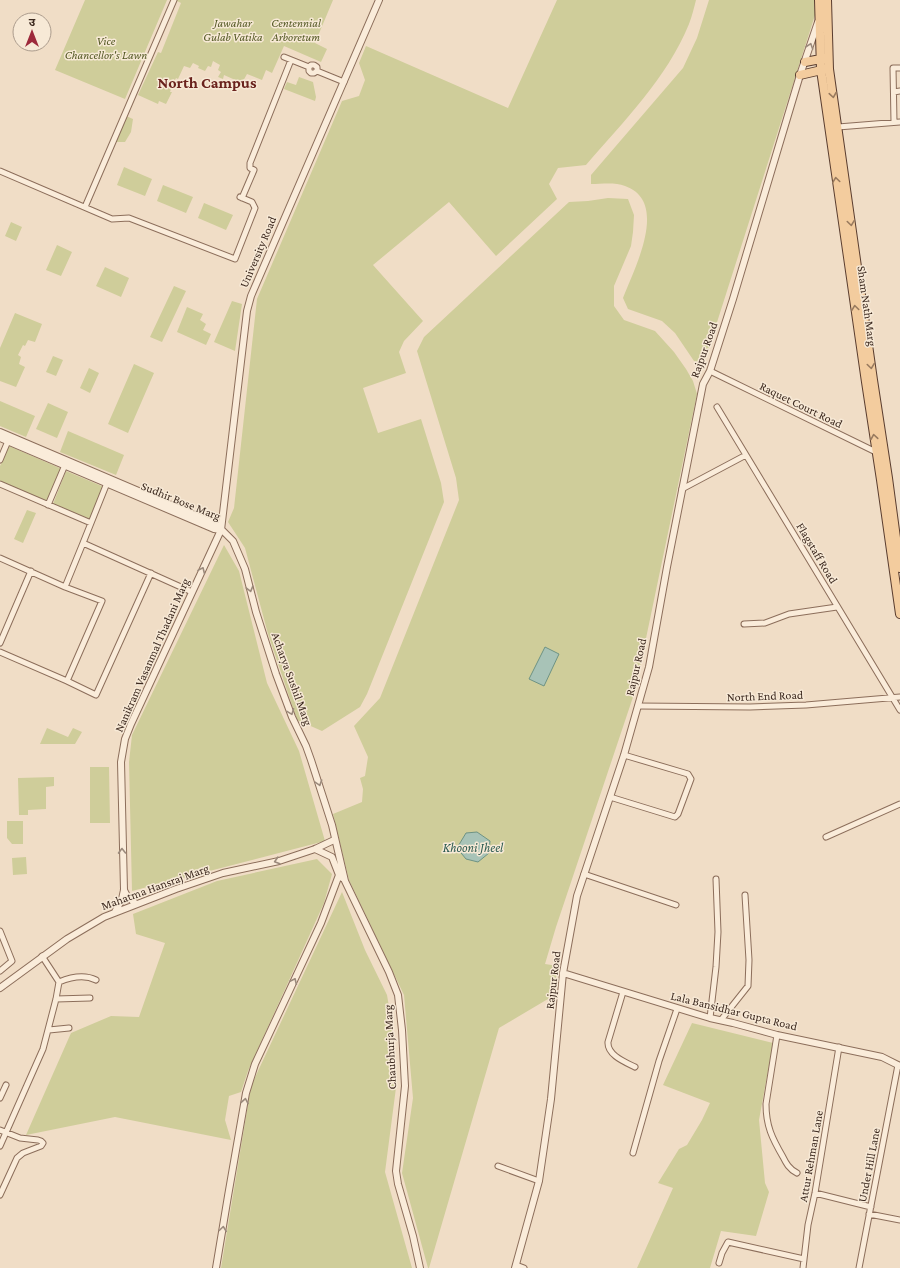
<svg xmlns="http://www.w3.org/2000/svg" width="900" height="1268" font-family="'Crimson Pro','Noto Sans Devanagari',serif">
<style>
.green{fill:#cfcd9a}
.water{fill:#a8c3b7;stroke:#6e9384}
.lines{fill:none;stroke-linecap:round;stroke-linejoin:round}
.minor-casing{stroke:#8c6e5b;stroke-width:7}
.tertiary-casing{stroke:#8c6e5b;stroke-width:8}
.primary-casing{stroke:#5a3d2f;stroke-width:10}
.minor{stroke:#faecda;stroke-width:5}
.tertiary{stroke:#faecda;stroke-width:6}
.primary{stroke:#f3cc9e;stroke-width:8}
.oneway{stroke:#9b8a7c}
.oneway2{stroke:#987a5e}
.labels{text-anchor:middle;stroke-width:3;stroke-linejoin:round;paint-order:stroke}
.park-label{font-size:12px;font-style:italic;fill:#545925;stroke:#f7e9d6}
.street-label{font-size:12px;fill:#3c291f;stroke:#f7e9d6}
.water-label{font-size:13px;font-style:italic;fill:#2e5c52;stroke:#f7e9d6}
.district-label{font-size:16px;font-weight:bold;fill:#6a221d;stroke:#f7e9d6}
</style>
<rect width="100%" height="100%" fill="#f0ddc6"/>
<!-- green -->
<path class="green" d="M85 0H167L125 99 55 70Z
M175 0H333L315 43 327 49 321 62 284 46 272 73 266 70 262 80 247 74 242 83 224 75 223 79 218 77 221 72 218 70 220 65 213 61 211 67 208 66 205 71 198 68 199 66 193 63 190 68 184 66 178 79 176 78 175 80 173 79 169 87 171 89 170 92H172L166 104 159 101 158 104 138 95 158 52 161 53 181 3Z
M557 0H696C694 8 692 16 689 24 667 78 624 121 586 165L558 168 549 184 557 199 496 256 449 202 373 265 423 321 404 341 399 352 406 373 363 388 378 433 421 419 441 483 444 502 367 694 360 707 322 731 297 720 268 634 245 548 228 522 234 508 257 299 342 101 359 96 365 80 359 63 366 46 508 108Z
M709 0H814L815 15 704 363 694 361 675 333 662 321 628 309 623 298C634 269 670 202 625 186 615 182 602 184 591 184V175L683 68 697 38Z
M299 77 313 82 316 97 315 101 284 89 287 82 296 85Z
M126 116 133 119 131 132 125 142H115Z
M124 167 152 179 145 196 117 185Z
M163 185 193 197 186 213 157 201Z
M608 198 628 199 634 215 633 232 631 246 614 286V306L624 320 655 331 674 352 686 369 693 381 697 394 635 691 556 927 545 964 558 966 553 996 499 1028 429 1268H428L402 1173 413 1098 404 995 349 880 333 814 362 802 363 789 360 778 365 776 368 757 354 726 380 698 459 500 456 478 417 351 424 337 569 202 588 201Z
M204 203 233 215 226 230 198 218Z
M11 222 22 227 16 241 5 236Z
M57 245 72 252 61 276 46 270Z
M105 267 129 278 121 297 96 286Z
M174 286 186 291 162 342 150 337Z
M232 301 242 304 235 351 214 342Z
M187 307 203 314 200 320 206 324 203 330 211 334 206 345 177 332Z
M15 313 42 324 35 342 28 340 25 346 23 345 18 355 21 357 19 364 25 367 16 387 0 381V348Z
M53 356 63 360 56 376 46 372Z
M134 364 154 373 128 433 108 424Z
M89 368 99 373 90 393 80 388Z
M0 401 35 416 26 437 0 426Z
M48 403 68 412 57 438 36 429Z
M68 431 124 455 116 475 60 452Z
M9 446 62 469 48 500H44L0 481V466Z
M66 471 104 487 90 519 53 504Z
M27 510 36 513 23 543 14 539Z
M224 545 239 571 267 683 299 751 325 841 132 891 129 762 132 735Z
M47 728 68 737 73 728 82 732 75 744H40Z
M90 767H109L110 823H90Z
M54 777V786L46 787V809L28 810V815H19L18 778Z
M7 821H23V844H12L7 838Z
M26 857 27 874 13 875 12 858Z
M317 859 332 874 324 903 248 1071 241 1092 229 1096 225 1120 231 1140 115 1117 26 1135 71 1033 111 1016 139 1017 165 943 136 934 133 914 217 881Z
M342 892 365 950 387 995 393 1030 397 1080 385 1172 412 1268H221L251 1086Z
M692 1023 773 1043 759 1120 765 1183 769 1192 756 1236 721 1231 710 1268H637L673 1188 658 1183 679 1149 687 1145 702 1120 710 1103 663 1085Z"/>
<!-- water -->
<path class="water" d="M545 647 559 654 544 686 529 679Z
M477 832 490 841 489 853 478 862 466 859 457 848 466 833Z"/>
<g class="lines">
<!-- minor casing -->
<g class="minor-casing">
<path id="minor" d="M284 57 309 67
M317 71 314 73H311L309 71V67L311 65H314L317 67V71L344 82
M894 92 900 91
M894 122 893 68H900
M838 127 900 122
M0 171 112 219 129 218 235 259 255 208 252 202 240 197
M242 198 254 170 250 168V163L291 60
M85 207 174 0
M710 371 878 453
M717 407 900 710
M0 460 8 441
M107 483 83 543 192 592
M0 484 91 523
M682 489 746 455
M48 505 65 465
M0 558 65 587
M744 624 765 623 789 614 837 607
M0 643 31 571
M0 652 67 681 102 601 65 587 83 543
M67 681 96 695 151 573
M638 706 750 707 806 705 900 697
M610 797 675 817 678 814 691 779 688 774 624 755
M826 837 900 804
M584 874 676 905
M0 931 12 961 0 971
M42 956 59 982
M623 992 608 1042C607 1055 625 1062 635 1067
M56 999 90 998
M710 1018 716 967 718 932 716 879
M721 1020 748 986 749 960 745 895
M49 1030 69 1028
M777 1035 766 1104C766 1126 772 1138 783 1157 786 1163 789 1169 797 1173
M0 1098 6 1085
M0 1130 20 1138 38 1140 41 1141 43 1143 41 1146 23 1153 17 1158 0 1195
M0 1146 43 1049 56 999 59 982C71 977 84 974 96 980
M633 1153 659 1061 677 1009
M498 1166 539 1181
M815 1193 871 1207
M869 1214 900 1220
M719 1263 722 1253 728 1242 804 1259
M516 1265 524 1268
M803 1268 808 1225 815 1193 839 1047
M859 1268 898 1065"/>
</g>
<!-- tertiary casing -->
<g class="tertiary-casing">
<path id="tertiary" d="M0 432 216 524 233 541 245 569 256 612 276 674 292 717 306 746 311 760 332 825 345 881 389 972 398 995 402 1030 405 1086 396 1171 398 1184 413 1236 420 1268
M0 438 214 529 221 530
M315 849 332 857 339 875 342 878
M124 890 127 896 136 904
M115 912 122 899 124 890 121 762 125 739 131 724 221 530 247 311 251 296 379 0
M563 973 710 1018 733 1023 777 1035 882 1057 900 1066
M0 988 67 939 104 917 176 889 223 873 279 861 315 849 334 840
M216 1268 228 1196 246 1093 255 1064 321 923 339 875
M515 1268 539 1181 551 1099 563 973 577 896 624 755 649 667 667 567 703 384 710 371 733 299 800 75 818 22"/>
</g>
<!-- primary casing -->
<g class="primary-casing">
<path id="primary" d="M819 0 821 70 866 382 881 480 900 614
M827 0 829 69 873 380 888 478 900 568
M805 62 826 58
M800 75 826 69"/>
</g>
<!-- minor -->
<use href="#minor" class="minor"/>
<!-- tertiary -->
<use href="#tertiary" class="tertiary"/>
<!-- primary -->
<use href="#primary" class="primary"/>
</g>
<!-- one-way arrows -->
<defs><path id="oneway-chevron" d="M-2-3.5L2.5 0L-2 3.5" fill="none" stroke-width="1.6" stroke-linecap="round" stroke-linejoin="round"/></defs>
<g class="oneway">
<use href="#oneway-chevron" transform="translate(810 46) rotate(-71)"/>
<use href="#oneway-chevron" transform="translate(202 570) rotate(-66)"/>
<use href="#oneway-chevron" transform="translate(250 589) rotate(75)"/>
<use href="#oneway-chevron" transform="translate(291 712) rotate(69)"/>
<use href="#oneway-chevron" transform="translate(319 783) rotate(72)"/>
<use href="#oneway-chevron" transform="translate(122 851) rotate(-91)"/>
<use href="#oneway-chevron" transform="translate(277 861) rotate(164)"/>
<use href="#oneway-chevron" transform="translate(294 981) rotate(-65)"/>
<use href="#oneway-chevron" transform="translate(245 1101) rotate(-80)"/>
<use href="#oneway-chevron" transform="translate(223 1229) rotate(-82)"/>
</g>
<g class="oneway2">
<use href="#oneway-chevron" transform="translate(833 95) rotate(81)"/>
<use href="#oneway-chevron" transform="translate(836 180) rotate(-98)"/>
<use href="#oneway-chevron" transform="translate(851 223) rotate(82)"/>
<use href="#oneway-chevron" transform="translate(855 308) rotate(-98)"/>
<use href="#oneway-chevron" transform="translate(871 366) rotate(82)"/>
<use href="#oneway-chevron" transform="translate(874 437) rotate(-99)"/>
</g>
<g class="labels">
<!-- park labels -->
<g class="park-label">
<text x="233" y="27">Jawahar<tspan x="233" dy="14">Gulab Vatika</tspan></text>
<text x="296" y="27">Centennial<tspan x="296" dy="14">Arboretum</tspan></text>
<text x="106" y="45">Vice<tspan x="106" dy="14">Chancellor's Lawn</tspan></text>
</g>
<!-- street labels -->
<g class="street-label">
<text transform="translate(258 252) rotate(-67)" y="4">University Road</text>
<text transform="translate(867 306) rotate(82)" y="4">Sham Nath Marg</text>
<text transform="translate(704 350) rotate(-70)" y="4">Rajpur Road</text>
<text transform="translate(801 405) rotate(26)" y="4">Raquet Court Road</text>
<text transform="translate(181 501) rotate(22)" y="4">Sudhir Bose Marg</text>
<text transform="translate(817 553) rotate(59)" y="4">Flagstaff Road</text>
<text transform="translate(152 655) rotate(-66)" y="4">Nanikram Vasanmal Thadani Marg</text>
<text transform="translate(636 667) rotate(-77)" y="4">Rajpur Road</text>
<text transform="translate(292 679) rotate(70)" y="4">Acharya Sushil Marg</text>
<text transform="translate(765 696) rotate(-2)" y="4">North End Road</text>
<text transform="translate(155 887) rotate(-20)" y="4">Mahatma Hansraj Marg</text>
<text transform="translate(553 980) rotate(-83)" y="4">Rajpur Road</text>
<text transform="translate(734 1011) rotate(14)" y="4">Lala Bansidhar Gupta Road</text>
<text transform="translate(390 1047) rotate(-93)" y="4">Chaubhurja Marg</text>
<text transform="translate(811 1156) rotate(-80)" y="4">Attur Rehman Lane</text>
<text transform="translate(869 1165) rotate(-79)" y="4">Under Hill Lane</text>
</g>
<!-- water labels -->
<g class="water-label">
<text x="473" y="852">Khooni Jheel</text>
</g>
<!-- district labels -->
<g class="district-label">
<text x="207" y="88">North Campus</text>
</g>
</g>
<!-- north arrow -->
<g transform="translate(32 32)"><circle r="19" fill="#f7e9d6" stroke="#ac9c8d"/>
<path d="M0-3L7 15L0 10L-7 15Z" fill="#9d293b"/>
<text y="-6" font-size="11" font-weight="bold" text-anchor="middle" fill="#3c291f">उ</text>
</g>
</svg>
